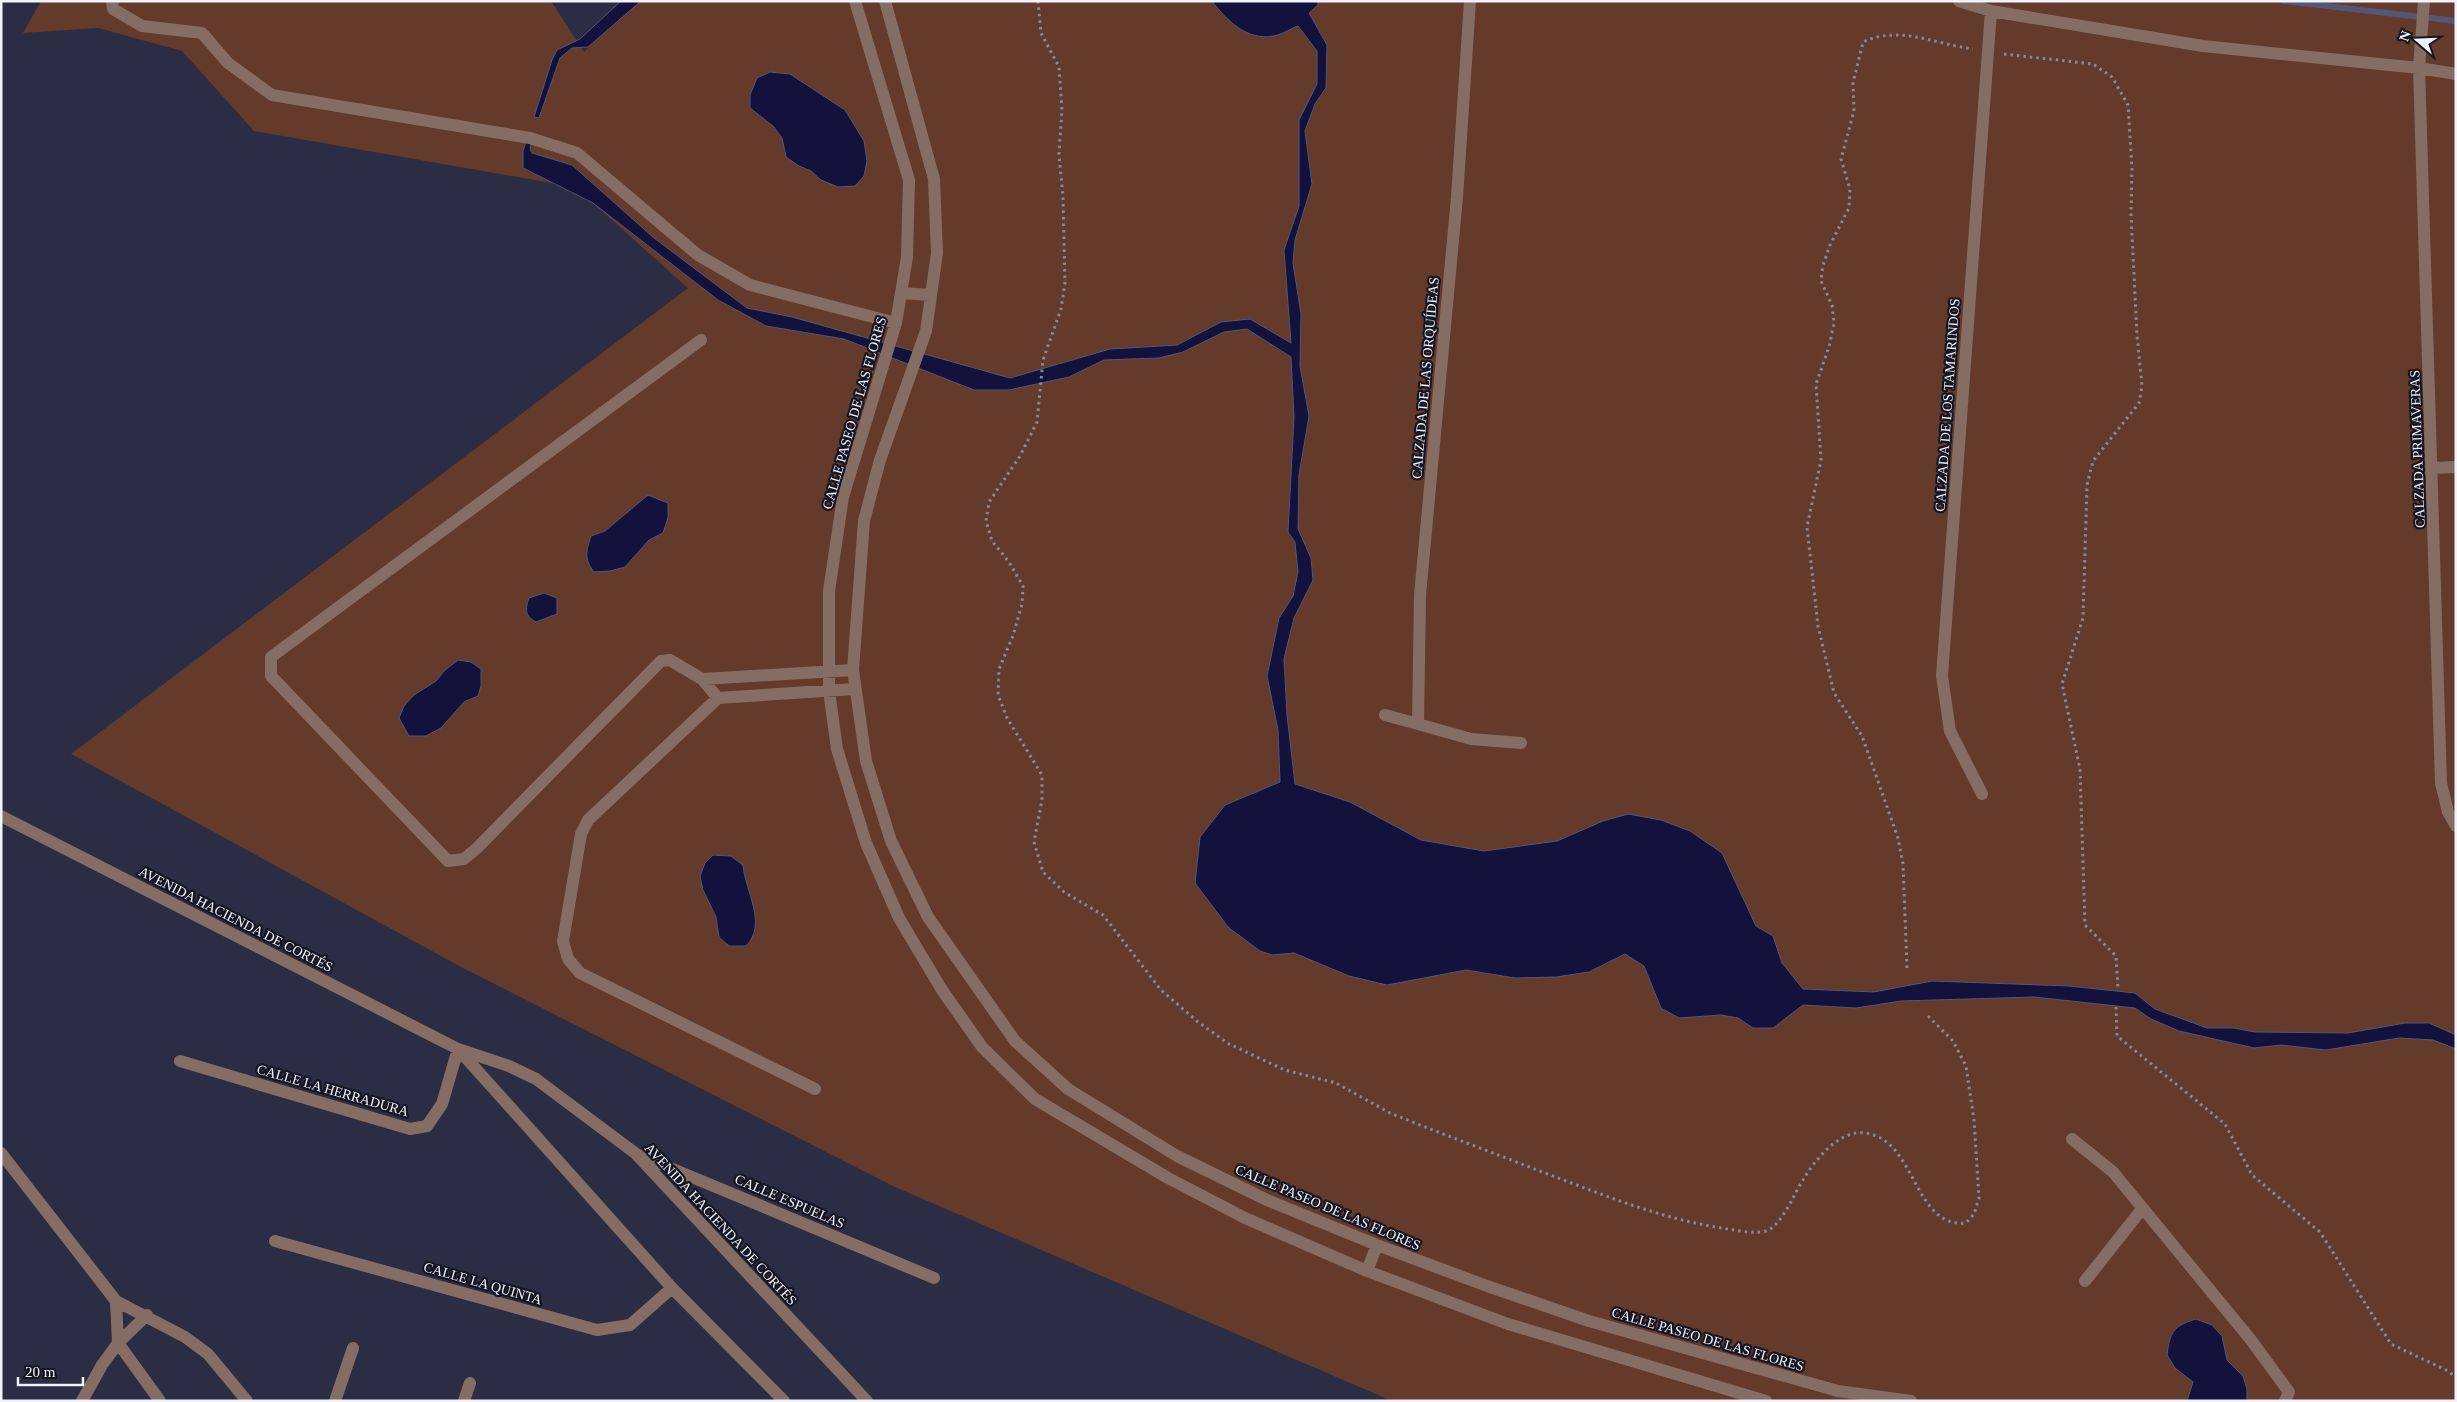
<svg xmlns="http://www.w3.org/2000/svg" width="2457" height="1402" font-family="Georgia,serif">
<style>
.green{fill:#643a2a}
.water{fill:#13123d;stroke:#557}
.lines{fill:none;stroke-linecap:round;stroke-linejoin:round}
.stream{stroke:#557;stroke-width:6}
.path{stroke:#86899b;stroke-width:3;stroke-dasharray:2.5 4;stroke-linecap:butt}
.minor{stroke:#866d63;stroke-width:12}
.labels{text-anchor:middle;stroke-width:4.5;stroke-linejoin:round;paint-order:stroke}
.street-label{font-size:14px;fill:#f0f2fe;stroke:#151621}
</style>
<rect width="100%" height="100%" fill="#2a2d44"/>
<!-- green -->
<path class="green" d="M41 1H551L584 52 632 1H2456V1401H1392L895 1187 461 967 71 754 688 288 575 187 254 131 182 51 98 28 23 33Z"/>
<!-- water -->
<path class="water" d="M621 1H641L588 47 572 48 560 58 539 118 534 117 552 60 557 50 580 39Z
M1212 1H1318V5L1309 13 1327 45 1326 88 1315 104 1305 131 1312 184 1295 240 1293 263 1301 314 1300 366 1309 416 1299 475 1298 529 1311 558 1313 580 1294 618 1284 659 1287 715 1295 784 1350 802 1421 840 1484 851 1557 841 1603 821 1628 814 1661 820 1690 831 1722 853 1756 926 1773 936 1782 963 1803 989 1874 992 1932 981 2069 986 2135 993 2155 1009 2207 1028H2234L2255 1032 2348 1033 2405 1023H2429L2456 1035V1049L2433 1040 2399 1038 2326 1050 2281 1045 2254 1048 2179 1031 2151 1019 2135 1008 2034 997 1901 1001 1856 1008 1803 1005 1773 1028H1753L1738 1018 1721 1015 1679 1018 1661 1008 1644 966 1625 954 1589 972 1556 977 1515 978 1466 970 1387 985 1349 976 1294 953 1272 955 1260 951 1228 927 1195 883 1200 837 1225 805 1280 782 1278 730 1267 676 1279 618 1293 596 1298 572 1295 542 1288 532 1294 417 1291 357 1247 329 1224 332 1183 352 1159 358 1104 360 1069 377 1009 390H974L844 339 766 326 718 300 593 203 523 168V151L527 138 532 140 530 149 532 153 572 165 654 238 747 308 792 317 1010 378 1110 349 1177 345 1221 322 1250 319 1291 343 1284 250 1299 206V120L1317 84V51L1298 26C1290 29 1281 35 1273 36 1247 41 1226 20 1212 1Z
M770 72 790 74 845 110 864 141 867 161 864 176 855 186 838 187 821 180 811 171 799 166 786 157 782 138 773 126 750 108V95L757 78Z
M648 495 668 503V518L663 533 649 540 625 567 610 571 594 572C584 559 586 551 591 536L605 531Z
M544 593 557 598V614L536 622C525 616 525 610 529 598Z
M458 660 471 662 481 669V686L478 696 464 702 441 728 426 736H409L399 718 404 706 414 695 436 681 444 671Z
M713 855 731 856 743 865C745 891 768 924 746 946H729L719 937 716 917 703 890 700 876 705 863Z
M2196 1319 2212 1325 2222 1336 2227 1360 2243 1376 2247 1389V1401H2187L2193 1382 2175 1368 2167 1355C2170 1332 2173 1326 2196 1319Z"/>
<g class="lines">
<!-- stream -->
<path class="stream" d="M2284 1 2456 21"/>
<!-- path -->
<path class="path" d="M1038 1 1041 33 1059 67 1062 110 1059 154 1063 197 1065 283 1061 309 1043 360 1037 422 1020 456 989 502 986 521 992 541 1009 562 1023 586 1022 604 1013 636 999 669 998 695 1007 718 1042 775V800L1034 842 1043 872 1064 892 1103 915 1161 990 1198 1022 1229 1044 1285 1070 1336 1083 1390 1113 1425 1127C1472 1145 1519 1163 1566 1181 1619 1201 1671 1221 1728 1229 1740 1231 1754 1234 1766 1231 1781 1227 1795 1192 1803 1180 1815 1160 1839 1129 1866 1133 1917 1141 1913 1228 1966 1223L1974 1214 1979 1198 1974 1120 1966 1066 1953 1041 1928 1016
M2004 54 2093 64 2112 77 2128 105 2132 169 2131 215 2137 335 2142 386 2139 403 2093 461 2087 485 2083 618 2062 684 2080 769 2085 925 2116 956 2118 989
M1907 968 1903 864 1898 838 1862 736 1834 693 1818 626 1807 527 1821 460 1816 384 1829 347 1834 323 1832 305 1821 281 1823 265 1830 245 1849 208 1850 189 1841 159 1854 111 1853 83 1863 42C1899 25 1935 44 1973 49
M2116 1007 2117 1036 2225 1124 2252 1175 2320 1232 2391 1344 2446 1370 2456 1377"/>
<!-- minor -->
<path class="minor" d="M112 1 113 9 142 26 202 33 228 63 272 95 530 138 577 153 698 255 750 285 896 323
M855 1 909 180 907 257 896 323 843 497 829 591V691L837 749 866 843 899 918 942 990 982 1047 1035 1099 1168 1178 1245 1218 1367 1271 1508 1324 1766 1401
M885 1 934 179 937 253 926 331 880 460 864 521 853 670 866 761 891 841 928 917 1015 1041 1068 1089 1177 1156 1267 1200 1377 1245 1487 1286 1589 1321 1838 1391 1911 1401
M1959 1 1991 11 2203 46 2419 68 2456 74
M2424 1 2419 68 2441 783 2448 812 2456 826
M901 293 931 295
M701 340 271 657V676L448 861 464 859 477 848 661 661 670 660 702 679 718 698
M2433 468 2456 467
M702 679 853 670
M718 698 588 820 581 834 563 941 568 959 580 973 815 1089
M718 698 854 689
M1385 715 1418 724 1420 595 1457 197 1470 1
M1418 724 1471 739 1521 743
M1982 794 1950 731 1942 676 1991 11
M1 816 458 1049 672 1288 784 1401
M180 1061 410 1129 427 1126 442 1104 458 1049 509 1066 536 1079 635 1153 867 1401
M2072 1139 2113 1172 2251 1340 2289 1392 2285 1401
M1 1153 116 1301 185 1337 208 1354 247 1401
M639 1155 934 1278
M275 1241 597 1330 630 1325 672 1288
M1367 1271 1377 1245
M2085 1281 2142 1209
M116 1301 118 1343 160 1401
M82 1401 102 1365 118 1343 147 1315
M335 1401 353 1348
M464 1401 470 1383"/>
</g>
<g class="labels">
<!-- street labels -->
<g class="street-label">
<text transform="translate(1425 378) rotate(-85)" y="5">CALZADA DE LAS ORQUÍDEAS</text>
<text transform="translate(1947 405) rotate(-86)" y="5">CALZADA DE LOS TAMARINDOS</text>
<text transform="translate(854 413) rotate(-74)" y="5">CALLE PASEO DE LAS FLORES</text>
<text transform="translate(2417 449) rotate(-92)" y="5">CALZADA PRIMAVERAS</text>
<text transform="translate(236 919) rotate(27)" y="5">AVENIDA HACIENDA DE CORTÉS</text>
<text transform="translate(333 1090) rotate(16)" y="5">CALLE LA HERRADURA</text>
<text transform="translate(790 1201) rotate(23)" y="5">CALLE ESPUELAS</text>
<text transform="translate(1328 1207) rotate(23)" y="5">CALLE PASEO DE LAS FLORES</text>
<text transform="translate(721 1224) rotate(47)" y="5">AVENIDA HACIENDA DE CORTÉS</text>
<text transform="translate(483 1283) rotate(16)" y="5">CALLE LA QUINTA</text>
<text transform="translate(1708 1339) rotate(16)" y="5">CALLE PASEO DE LAS FLORES</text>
</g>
</g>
<!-- border -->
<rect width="2457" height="1402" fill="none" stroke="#f0f2fe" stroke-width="5"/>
<!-- north arrow -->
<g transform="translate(2417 40) rotate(289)" stroke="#151621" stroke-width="4" paint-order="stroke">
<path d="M0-4L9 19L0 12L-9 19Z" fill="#f0f2fe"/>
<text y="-8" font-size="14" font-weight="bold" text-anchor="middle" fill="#f0f2fe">N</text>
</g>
<!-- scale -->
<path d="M18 1377v8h65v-8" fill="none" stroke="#f0f2fe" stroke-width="2.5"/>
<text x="25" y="1377" font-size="15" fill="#f0f2fe" stroke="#151621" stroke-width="4" paint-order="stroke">20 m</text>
</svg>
